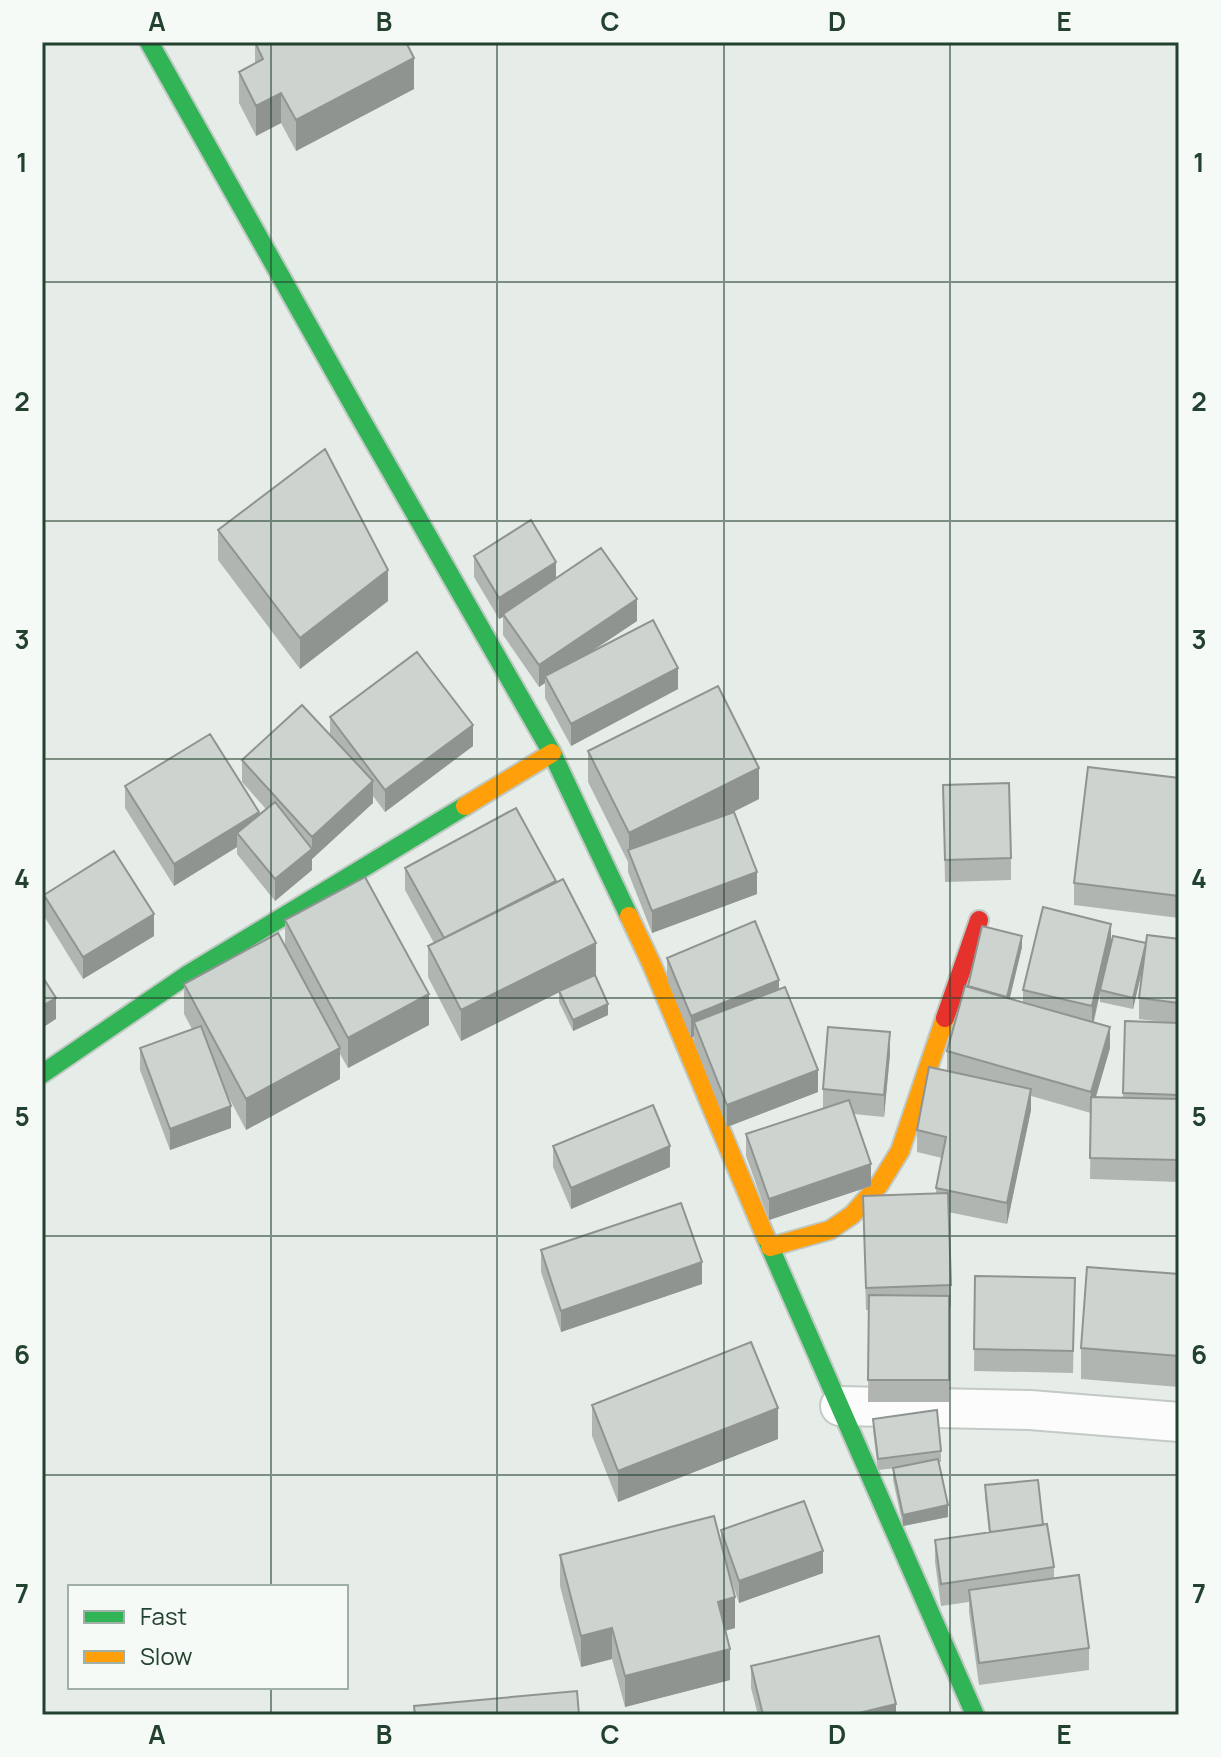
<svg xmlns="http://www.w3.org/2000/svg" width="1221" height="1757" font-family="Manrope,sans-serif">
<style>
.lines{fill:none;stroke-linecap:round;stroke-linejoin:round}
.street-casing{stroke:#c3c9c4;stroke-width:42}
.fast-casing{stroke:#c0c8c3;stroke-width:22}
.slow-casing{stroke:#c0c8c3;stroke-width:22}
.jam-casing{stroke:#c0c8c3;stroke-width:22}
.street{stroke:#fbfcfb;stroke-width:38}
.fast{stroke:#30b455;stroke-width:18}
.slow{stroke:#ff9f0a;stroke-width:18}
.jam{stroke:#e5322d;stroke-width:18}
.wall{fill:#b0b5b2;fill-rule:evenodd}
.shaded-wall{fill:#909491}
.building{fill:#cdd3cf;stroke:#909491;stroke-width:2}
.grid{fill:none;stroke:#22412e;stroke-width:2;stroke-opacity:0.55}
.neatline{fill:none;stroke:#22412e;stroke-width:3}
.grid-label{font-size:26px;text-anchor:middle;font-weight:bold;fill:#22412e}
</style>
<rect width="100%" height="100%" fill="#e6ece7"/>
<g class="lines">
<!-- street casing -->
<g class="street-casing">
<path id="street" d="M840 1406 1030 1410 1179 1422"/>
</g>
<!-- fast casing -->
<g class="fast-casing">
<path id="fast" d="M149 42 357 412 552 753 629 916
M42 1074 187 975 465 806
M766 1238 975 1715"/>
</g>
<!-- slow casing -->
<g class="slow-casing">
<path id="slow" d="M465 806 552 753
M629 916 652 965 766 1238
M770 1247 830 1230 852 1215 879 1185 900 1151 945 1018"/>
</g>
<!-- jam casing -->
<g class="jam-casing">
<path id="jam" d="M945 1018 979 920"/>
</g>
<!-- street -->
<use href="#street" class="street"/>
<!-- fast -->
<use href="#fast" class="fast"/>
<!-- slow -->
<use href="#slow" class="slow"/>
<!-- jam -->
<use href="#jam" class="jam"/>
</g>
<!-- wall -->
<path class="wall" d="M255 42 414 89 296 151 281 123 256 136 239 103V72L255 63Z
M218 530 388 601 300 669 218 560Z
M474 556 556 578 637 621 586 655 678 689 571 746 545 698V683L539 687 503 635V617L499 619 474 577Z
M330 717 473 746 385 812 373 796V803L312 859V870L275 901 237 854V847L174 886 125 808V786L259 814 266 809 242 782V760L330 735Z
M588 751 759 799 733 812 757 894 652 933 628 872V862L588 782Z
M1179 778V918L1074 905V883Z
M943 785 1011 858V880L945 882Z
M405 868 596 974 584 980 608 1015 573 1031 559 1002V992L461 1041 428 977V946L434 943 405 890Z
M44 895 154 936 83 979 44 916Z
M285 920 429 1025 348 1068 340 1054V1079L246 1130 227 1094 231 1128 170 1150 140 1070V1048L192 1029 184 1014V984L285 946Z
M1179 939V1182L1090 1179 1091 1113 1031 1096V1110L1007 1224 948 1212 951 1285V1307H949V1402H868L869 1310H866L863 1196 936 1194V1188L942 1158 917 1152V1130L947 1071V1051L968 986 1022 947 1010 998 1023 1002V990L1111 942 1146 943ZM1142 969 1139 998V1019L1163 1022 1125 1021 1123 1097H1096L1110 1048 1094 1022 1100 993V1002L1133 1009Z
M667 958 779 989 818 1092 727 1127 694 1043V1036L691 1038 667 980Z
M890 1054 884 1117 854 1114 871 1186 769 1220 746 1156V1134L823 1109V1089Z
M553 1146 670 1167 571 1209 553 1167Z
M541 1250 702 1284 561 1332 541 1272Z
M1179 1274V1387L1081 1379V1348Z
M975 1276 1075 1278 1073 1373 974 1371Z
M592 1405 778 1439 618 1502 592 1436Z
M873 1419 941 1451V1462H939L948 1517 903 1526 893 1480V1468H897L878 1470 873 1430Z
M985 1485 1043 1525 1054 1567V1578L1089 1648V1670L979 1685 969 1612V1602L941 1606 935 1562V1540L989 1532 985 1497Z
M721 1530 823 1573 739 1603 731 1579 735 1628 726 1630 730 1680 625 1707 612 1659 581 1667 560 1586V1555L721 1541Z
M751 1666 896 1715H758L751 1688Z"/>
<!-- shaded-wall -->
<path class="shaded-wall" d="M414 58V89L296 151V120Z
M281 93V123L256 136V106Z
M556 562V584L503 614V617L499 619V598Z
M388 570V601L300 669V638Z
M637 599V621L547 681 545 676V683L539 687V665Z
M678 668V689L571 746V724Z
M473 725V746L385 812V790Z
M759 768V799L633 862 629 852V833Z
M373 781V803L312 859V870L275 901V879L312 849V837Z
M259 812V833H237V847L174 886V864Z
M757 872V894L652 933V911Z
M154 914V936L83 979V957Z
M1111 924V945L1092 1027V1006Z
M1022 936V947L1007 1009V998Z
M596 943V974L461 1041V1010Z
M1146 943V954L1133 1009V998Z
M779 980V1002L694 1022V1036L691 1038V1016Z
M429 994V1025L348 1068V1038Z
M56 998V1019L42 1028V1006Z
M608 1004V1015L573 1031V1020Z
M1110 1027V1048L1091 1113V1092Z
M890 1032V1054L884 1117V1095Z
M340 1048V1079L246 1130V1099Z
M818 1070V1092L727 1127V1105Z
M1031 1089V1110L1007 1224V1203Z
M231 1106V1128L170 1150V1129Z
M670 1146V1167L571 1209V1188Z
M871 1164V1186L769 1220V1199Z
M702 1262V1284L561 1332V1311Z
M778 1408V1439L618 1502V1471Z
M948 1505V1517L903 1526V1515Z
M823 1551V1573L739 1603V1581Z
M735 1597V1628L718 1633V1602Z
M612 1628V1659L581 1667V1636Z
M730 1649V1680L625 1707V1676Z
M896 1704V1715H851Z"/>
<!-- building -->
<path class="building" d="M255 42H406L414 58 296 120 281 93 256 106 239 72 263 59Z
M325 449 388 570 300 638 218 530Z
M531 520 556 562 499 598 474 556Z
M601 548 637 599 539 665 503 614Z
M653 620 678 668 571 724 545 676Z
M417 652 473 725 385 790 330 717Z
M718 686 759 768 629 833 588 751Z
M302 705 373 781 312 837 242 760Z
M210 734 259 812 174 864 125 786Z
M1088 767 1179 778V896L1074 883Z
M1009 783 1011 858 945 860 943 785Z
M275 802 312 849 275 879 237 833Z
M516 808 556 881 444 938 405 868Z
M734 812 757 872 652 911 628 850Z
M114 851 154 914 83 957 44 895Z
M365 877 429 994 348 1038 285 920Z
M563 879 596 943 461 1010 428 946Z
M1043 907 1111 924 1092 1006 1023 990Z
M755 921 779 980 691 1016 667 958Z
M982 926 1022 936 1007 997 968 986Z
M278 933 340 1048 246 1099 184 984Z
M1147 935 1179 939V1003L1139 998Z
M1113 936 1146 943 1133 998 1100 990Z
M595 975 608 1004 573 1020 559 991Z
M42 976 56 998 42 1006Z
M965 986 1110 1027 1091 1092 947 1051Z
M785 987 818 1070 727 1105 694 1022Z
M1125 1021 1179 1023V1095L1123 1093Z
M201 1026 231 1106 170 1129 140 1048Z
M828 1027 890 1032 884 1095 823 1089Z
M929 1067 1031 1089 1007 1203 936 1188 946 1137 917 1130Z
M1091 1097 1179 1099V1160L1090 1158Z
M849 1100 871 1164 769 1199 746 1134Z
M653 1105 670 1146 571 1188 553 1146Z
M948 1193 951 1285 866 1288 863 1196Z
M681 1203 702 1262 561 1311 541 1250Z
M1087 1267 1179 1274V1356L1081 1348Z
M975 1276 1075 1278 1073 1351 974 1349Z
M869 1295 949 1296V1380H868Z
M751 1342 778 1408 618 1471 592 1405Z
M937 1410 941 1451 878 1459 873 1419Z
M938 1459 948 1505 903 1515 893 1468Z
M1038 1480 1043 1525 990 1532 985 1485Z
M804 1501 823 1551 739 1581 721 1530Z
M714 1516 735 1597 718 1602 730 1649 625 1676 612 1628 581 1636 560 1555Z
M1047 1524 1054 1567 941 1584 935 1540Z
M1079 1575 1089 1648 979 1663 969 1590Z
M879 1636 896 1704 851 1715H763L751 1666Z
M577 1691 579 1715H415L414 1706Z"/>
<!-- grid -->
<path class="grid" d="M271 42V1587M497 42V1715M724 42V1715M950 42V1715M42 282H1179M42 521H1179M42 759H1179M42 998H1179M42 1236H1179M42 1475H1179M271 1687V1715"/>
<!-- border -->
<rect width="1221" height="1757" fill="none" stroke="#f5faf6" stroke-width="88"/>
<!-- legend -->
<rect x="68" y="1585" width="280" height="104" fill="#f5faf6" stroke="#a1b0a6" stroke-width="2"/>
<rect x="84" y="1611" width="40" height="12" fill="#30b455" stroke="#a1b0a6" stroke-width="2"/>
<text x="140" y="1625" font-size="24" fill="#22412e">Fast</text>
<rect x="84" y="1651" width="40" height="12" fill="#ff9f0a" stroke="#a1b0a6" stroke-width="2"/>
<text x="140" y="1665" font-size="24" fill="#22412e">Slow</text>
<rect x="44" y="44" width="1133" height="1669" class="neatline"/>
<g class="grid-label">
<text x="157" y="31">A</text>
<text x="384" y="31">B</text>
<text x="610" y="31">C</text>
<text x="837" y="31">D</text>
<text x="1064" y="31">E</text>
<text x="22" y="172">1</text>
<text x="1199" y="172">1</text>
<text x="22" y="411">2</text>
<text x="1199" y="411">2</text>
<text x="22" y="649">3</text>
<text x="1199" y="649">3</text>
<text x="22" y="888">4</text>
<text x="1199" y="888">4</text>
<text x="22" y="1126">5</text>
<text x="1199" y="1126">5</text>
<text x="22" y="1364">6</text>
<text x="1199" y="1364">6</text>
<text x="22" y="1603">7</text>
<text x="1199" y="1603">7</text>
<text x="157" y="1744">A</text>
<text x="384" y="1744">B</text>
<text x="610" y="1744">C</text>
<text x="837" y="1744">D</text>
<text x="1064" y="1744">E</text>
</g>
</svg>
